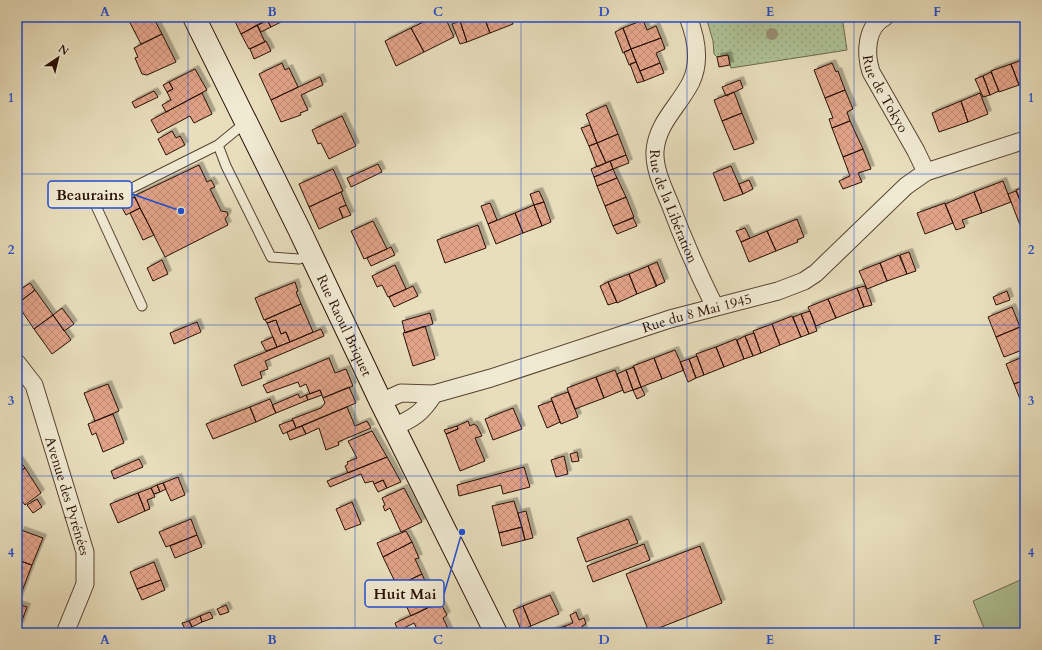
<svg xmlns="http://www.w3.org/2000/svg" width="1042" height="650" font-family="Cardo,serif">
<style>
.green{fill:#afc296;stroke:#6c684d}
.park{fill:url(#park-dots);stroke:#6c684d}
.building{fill:url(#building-cross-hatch);stroke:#290f04;filter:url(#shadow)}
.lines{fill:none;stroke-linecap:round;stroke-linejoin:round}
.lane-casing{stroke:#594332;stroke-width:11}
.street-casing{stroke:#594332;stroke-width:19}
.secondary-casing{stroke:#290f04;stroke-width:24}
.lane{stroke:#f0ead3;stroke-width:9}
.street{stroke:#f0ead3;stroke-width:17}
.secondary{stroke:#f0ead3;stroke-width:22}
.tree{fill:#998f73}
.grid{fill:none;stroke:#1d4ed8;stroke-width:1;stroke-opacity:0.55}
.labels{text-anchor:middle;stroke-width:3.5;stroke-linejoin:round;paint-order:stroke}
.street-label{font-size:14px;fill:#290f04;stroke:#f0ead3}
.leader{fill:none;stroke:#1d4ed8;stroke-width:1.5}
.callout-dot{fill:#1d4ed8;stroke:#f0ead3;stroke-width:1.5}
.callout{fill:#f0ead3;stroke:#1d4ed8;stroke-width:1.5}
.callout-label{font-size:15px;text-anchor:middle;font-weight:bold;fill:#290f04}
.neatline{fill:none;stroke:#1d4ed8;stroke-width:1.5}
.grid-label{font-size:13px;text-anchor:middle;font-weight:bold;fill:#1d4ed8}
</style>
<defs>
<pattern id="park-dots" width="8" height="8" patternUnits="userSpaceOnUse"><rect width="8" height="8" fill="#afc296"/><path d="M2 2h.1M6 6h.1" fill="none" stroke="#97a680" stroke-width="1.8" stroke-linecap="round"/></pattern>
<pattern id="building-cross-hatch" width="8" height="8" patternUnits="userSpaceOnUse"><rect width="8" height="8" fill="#e2a489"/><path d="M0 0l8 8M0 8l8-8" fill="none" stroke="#c28c75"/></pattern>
<filter id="shadow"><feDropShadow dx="3.5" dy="-3.5" stdDeviation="0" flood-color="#0004"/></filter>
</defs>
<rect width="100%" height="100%" fill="#e8debc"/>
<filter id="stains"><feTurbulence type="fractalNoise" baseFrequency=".005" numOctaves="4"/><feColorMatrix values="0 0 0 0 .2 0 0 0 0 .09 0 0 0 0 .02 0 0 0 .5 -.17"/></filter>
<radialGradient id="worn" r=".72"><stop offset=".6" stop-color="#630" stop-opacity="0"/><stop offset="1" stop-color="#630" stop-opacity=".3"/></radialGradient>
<!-- green -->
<path class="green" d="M1025 578V633H986L973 601Z"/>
<!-- park -->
<path class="park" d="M706 17H840L843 23 847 50 731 68 728 55 717 57 714 54 713 41Z"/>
<!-- building -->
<path class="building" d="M127 17H153L162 34 141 44Z
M233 17H267L268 20 241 34Z
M273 17H291L271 27 267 20Z
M434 17H445L454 37 424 52 411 28Z
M470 17H484L490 33 467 42 460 21Z
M484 17H510L513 24 490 33Z
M267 20 271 27 261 32 257 25Z
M643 20 647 30 656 26 661 38 631 49 623 28Z
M460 21 467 42 460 44 452 24Z
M257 25 265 42 249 49 241 34Z
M411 28 424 52 396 66 385 41Z
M623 28 631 49 623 53 615 32Z
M162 34 176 62 147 75 142 74 135 58 138 57 134 48Z
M661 38 665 49 656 53 660 63 640 71 631 49Z
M266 41 271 51 254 59 250 49Z
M631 49 636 62 629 65 624 52Z
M728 55 730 65 719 67 717 57Z
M1025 59V82L1019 85 1011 64Z
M636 62 644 81 637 83 630 64Z
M282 63 285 70 289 68 298 87 271 100 259 74Z
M660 63 664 73 644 81 640 71Z
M832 63 836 72 838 71 845 90 825 98 814 70Z
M1011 64 1019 85 999 92 991 71Z
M195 69 207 90 166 112 162 105 171 100 167 92 173 89 169 82Z
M991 72 999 91 990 95 983 76Z
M983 76 990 95 983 97 975 79Z
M320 77 323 85 301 95 308 110 300 113 301 115 281 122 271 100Z
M740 80 743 88 726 96 722 87Z
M169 82 173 89 167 92 163 85Z
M845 90 853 109 847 112 850 121 832 128 829 119 833 118 825 98Z
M154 91 158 97 135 108 132 102Z
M734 92 742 113 722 121 714 100Z
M202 93 212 114 194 123 190 116 158 133 151 120Z
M980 93 988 114 968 122 961 101Z
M961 101 968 122 939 132 932 113Z
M606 105 618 134 597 143 586 114Z
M742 113 754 143 734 150 722 121Z
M342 116 356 146 329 159 321 143 318 144 312 130Z
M850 121 863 149 843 157 832 128Z
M590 125 597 143 589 146 581 128Z
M172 131 176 138 180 136 185 145 166 155 158 139Z
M618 134 626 155 606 163 597 143Z
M597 143 606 163 597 167 589 146Z
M863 149 871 169 858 173 862 182 843 189 839 181 850 176 843 157Z
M626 155 629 163 613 169 610 161Z
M610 161 613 169 594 177 591 169Z
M378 164 382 172 351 187 347 178Z
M199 165 207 182 211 180 215 187 210 189 221 211 227 212 228 215 225 219 228 225 165 257 134 196Z
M731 166 743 194 724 201 713 173Z
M333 169 343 191 309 207 299 184Z
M613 169 617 178 597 186 594 177Z
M617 178 626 197 605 206 597 186Z
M749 180 753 189 743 194 739 184Z
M1003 181 1011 202 982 213 974 192Z
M1025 186V210H1024L1016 190Z
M539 191 544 202 534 205 530 194Z
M1016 191 1025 213V223L1020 225 1008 194Z
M341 192 346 205 339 208 343 218 319 229 309 207Z
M974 192 982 213 962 220 965 227 956 230 945 204Z
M135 197 140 208 126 215 120 204Z
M626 197 634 217 613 226 605 206Z
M544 202 551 222 542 226 534 205Z
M490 203 497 220 488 224 481 206Z
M945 203 953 223 925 234 917 213Z
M346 205 351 215 343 218 339 208Z
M534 205 542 226 523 233 515 213Z
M140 208 154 235 143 240 130 213Z
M515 213 523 233 496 244 488 224Z
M633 218 637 226 617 234 613 226Z
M797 219 804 237 797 240 798 242 776 251 767 231Z
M373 221 387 249 364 259 351 231Z
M478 225 486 248 445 263 437 240Z
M745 228 750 238 741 242 736 231Z
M767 231 776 251 749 262 741 242Z
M391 247 395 255 371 266 367 258Z
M909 252 916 271 907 274 900 255Z
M899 255 907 274 887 281 880 263Z
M162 260 168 274 153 281 147 268Z
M657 262 665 282 656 286 648 266Z
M880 263 887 281 867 289 859 271Z
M395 265 406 289 388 297 382 285 377 287 372 276Z
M648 266 657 286 637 294 629 274Z
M629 274 637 294 617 303 608 282Z
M295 282 298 291 296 292 301 304 264 320 255 298Z
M608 282 617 302 608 305 600 286Z
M30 283 35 290 17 304V290L18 291Z
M413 286 418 296 394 307 389 297Z
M865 286 872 305 864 307 857 288Z
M857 288 864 307 836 318 828 299Z
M35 290 53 315 34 329 17 304Z
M1007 291 1010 300 996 305 993 297Z
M828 299 836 318 816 326 808 307Z
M301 304 313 332 290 342 286 332 281 334 276 320 267 323 265 320Z
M1012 307 1020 327 996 337 988 317Z
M62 308 74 324 64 331 53 315Z
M810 311 817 331 809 334 801 314Z
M430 313 433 324 405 333 402 321Z
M801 314 809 334 801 337 793 317Z
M53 315 71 340 52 354 34 329Z
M792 316 801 337 780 345 772 324Z
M276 320 281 334 286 332 290 342 277 347 267 323Z
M197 322 201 332 174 344 170 333Z
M772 324 780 345 761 353 753 331Z
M425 326 435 359 413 366 403 333Z
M1020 327 1025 339V349L1004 357 996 337Z
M321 329 324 336 265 361 268 369 260 372 262 378 242 386 234 365Z
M754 333 761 353 753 356 745 336Z
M745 336 753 356 744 359 737 340Z
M273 337 277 347 266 351 261 342Z
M736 339 744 359 724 367 716 347Z
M716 347 724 367 704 375 696 354Z
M675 350 684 370 662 379 654 358Z
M697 356 704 375 696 378 689 359Z
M1025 356V380L1014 384 1006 364Z
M329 358 335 373 346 369 353 386 323 398 320 390 310 394 306 384 300 387 298 382 267 393 263 385Z
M654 358 662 379 641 387 633 366Z
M689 359 696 378 688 382 680 362Z
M634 367 641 387 633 390 626 370Z
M615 370 623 390 604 398 596 377Z
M626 370 633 390 624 393 617 374Z
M596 377 604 398 575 409 567 388Z
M1025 380V403L1022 404 1014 384Z
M108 384 119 411 95 421 84 393Z
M349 387 356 403 296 428 292 419 321 408 325 403 323 398Z
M641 387 645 395 637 399 633 390Z
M320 390 322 395 308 400 306 395Z
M568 392 578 417 561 424 551 398Z
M298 394 300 398 306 395 308 400 276 413 272 405Z
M270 399 276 413 256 422 250 407Z
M552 401 560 422 547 428 538 406Z
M250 407 256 422 213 439 206 424Z
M347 407 355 426 367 421 371 428 338 442 339 445 326 450 319 428 306 434 302 426Z
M513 408 522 429 493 440 485 419Z
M113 414 124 443 103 452 96 433 92 435 88 424Z
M293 420 296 428 283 434 279 425Z
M468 421 470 426 474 424 477 426 482 436 475 438 485 461 460 471 446 434 458 429 457 426Z
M302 426 306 434 290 440 287 432Z
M457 426 458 429 446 434 444 430Z
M372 431 387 457 348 473 345 466 348 464 347 462 357 458 348 441Z
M577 452 579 461 572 462 570 454Z
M564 456 568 474 556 477 551 460Z
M17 457 25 468 17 474Z
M387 457 401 482 387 488 383 480 374 484 373 481 365 483 361 474 330 487 327 481Z
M139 459 143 467 114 479 111 471Z
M524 467 530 487 503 494 501 485 459 496 457 485Z
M25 468 41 493 25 505 17 494V474Z
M178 477 185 495 171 501 163 483Z
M383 480 387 488 378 492 374 484Z
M163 483 166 489 160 492 157 485Z
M157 485 160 492 154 494 151 488Z
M151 488 155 497 147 500 150 509 145 511 138 493Z
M404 488 422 522 401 532 390 508 385 511 383 506 385 505 382 498Z
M138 493 145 511 118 523 110 504Z
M37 499 42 507 33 513 27 505Z
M514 501 522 527 499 533 492 506Z
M352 502 361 524 345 530 336 509Z
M526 511 533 538 525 540 518 513Z
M191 519 197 535 166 547 159 532Z
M628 519 638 543 586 562 577 538Z
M522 527 525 540 502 546 499 533Z
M21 530 43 538 32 565 17 560V540Z
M406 531 412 542 383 557 377 543Z
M197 535 202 547 175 558 170 546Z
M412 542 419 558 415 559 422 574 397 586 383 557Z
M644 544 650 560 593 582 587 566Z
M700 546 722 603 649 632 626 574Z
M17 560 32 565 21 594 17 592Z
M154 562 161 580 137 589 130 572Z
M422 574 429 590 433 588 440 602 411 616 397 586Z
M161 580 165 590 142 600 137 589Z
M17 592 21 594 17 604 27 607 20 626 17 625Z
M550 595 559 614 531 626 523 606Z
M440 602 447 615 443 618 450 633H419L414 623 398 631 395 623Z
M226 605 229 612 220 615 217 609Z
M523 606 531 626 521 630 513 610Z
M210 612 213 618 202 622 200 616Z
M576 612 579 620 584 618 586 624 582 626 584 630 577 633H568L565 626 573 623 570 615Z
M200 616 202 622 192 627 189 621Z
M189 621 192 627 185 629 182 623Z
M565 626 568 633H547Z"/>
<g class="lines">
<!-- lane casing -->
<g class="lane-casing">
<path id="lane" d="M246 122 218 145 226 166 271 257 299 259 311 255
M142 306 96 206 218 145"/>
</g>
<!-- street casing -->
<g class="street-casing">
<g id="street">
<path id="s1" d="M688 17C696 37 701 61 691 82 679 106 657 123 655 151 654 169 663 187 670 204 683 239 698 273 715 307"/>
<path id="s2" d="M885 17C866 26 865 53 871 72L916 151 926 172"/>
<path id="s3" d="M17 363 34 385 85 552V584L65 633"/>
<path id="s4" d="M381 402 401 393 434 394 491 378 670 319 778 291 804 281 816 273 906 186 926 172 1025 140"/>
<path d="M394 427C414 418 422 413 434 394"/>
</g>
</g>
<!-- secondary casing -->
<g class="secondary-casing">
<g id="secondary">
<path id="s5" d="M194 17 299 229 381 402 496 633"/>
</g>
</g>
<!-- lane -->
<use href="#lane" class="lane"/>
<!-- street -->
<use href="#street" class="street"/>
<!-- secondary -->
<use href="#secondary" class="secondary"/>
</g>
<!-- trees -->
<circle class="tree" cx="772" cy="34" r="6"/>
<!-- grid -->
<path class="grid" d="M188 17V633M355 17V633M521 17V633M687 17V633M854 17V633M17 174H1025M17 325H1025M17 476H1025"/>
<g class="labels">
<!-- street labels -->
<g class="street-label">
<text dy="5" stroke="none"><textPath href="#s2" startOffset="87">Rue de Tokyo</textPath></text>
<text dy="5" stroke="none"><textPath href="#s1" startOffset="204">Rue de la Libération</textPath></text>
<text dy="5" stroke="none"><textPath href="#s4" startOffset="330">Rue du 8 Mai 1945</textPath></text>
<text dy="5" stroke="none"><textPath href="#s5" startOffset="343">Rue Raoul Briquet</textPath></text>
<text dy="5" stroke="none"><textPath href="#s3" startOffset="144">Avenue des Pyrénées</textPath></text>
</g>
</g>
<!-- callouts -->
<path class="leader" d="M181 211L132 194M462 532L444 594"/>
<g class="callout-dot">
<circle cx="181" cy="211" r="4"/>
<circle cx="462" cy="532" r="4"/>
</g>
<g class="callout">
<rect x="48" y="181" width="84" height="27" rx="4"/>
<rect x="365" y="580" width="79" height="27" rx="4"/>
</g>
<g class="callout-label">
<text x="90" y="200">Beaurains</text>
<text x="405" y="599">Huit Mai</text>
</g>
<!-- margin -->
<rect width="1042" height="650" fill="none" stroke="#e8debc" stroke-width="44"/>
<!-- north arrow -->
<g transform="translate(58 58) rotate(35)" stroke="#f0ead3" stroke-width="3" paint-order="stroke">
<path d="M0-3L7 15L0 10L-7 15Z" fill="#290f04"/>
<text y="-6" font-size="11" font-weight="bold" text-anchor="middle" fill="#290f04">N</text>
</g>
<rect x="22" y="22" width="998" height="606" class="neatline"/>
<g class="grid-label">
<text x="105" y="16">A</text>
<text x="272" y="16">B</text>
<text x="438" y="16">C</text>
<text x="604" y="16">D</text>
<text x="770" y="16">E</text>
<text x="937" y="16">F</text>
<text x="11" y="102">1</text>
<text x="1031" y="102">1</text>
<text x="11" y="254">2</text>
<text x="1031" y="254">2</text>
<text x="11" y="405">3</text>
<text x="1031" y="405">3</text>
<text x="11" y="557">4</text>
<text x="1031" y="557">4</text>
<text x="105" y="644">A</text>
<text x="272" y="644">B</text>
<text x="438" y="644">C</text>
<text x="604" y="644">D</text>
<text x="770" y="644">E</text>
<text x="937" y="644">F</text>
</g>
<rect width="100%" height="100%" filter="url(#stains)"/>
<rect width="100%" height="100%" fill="url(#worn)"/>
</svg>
